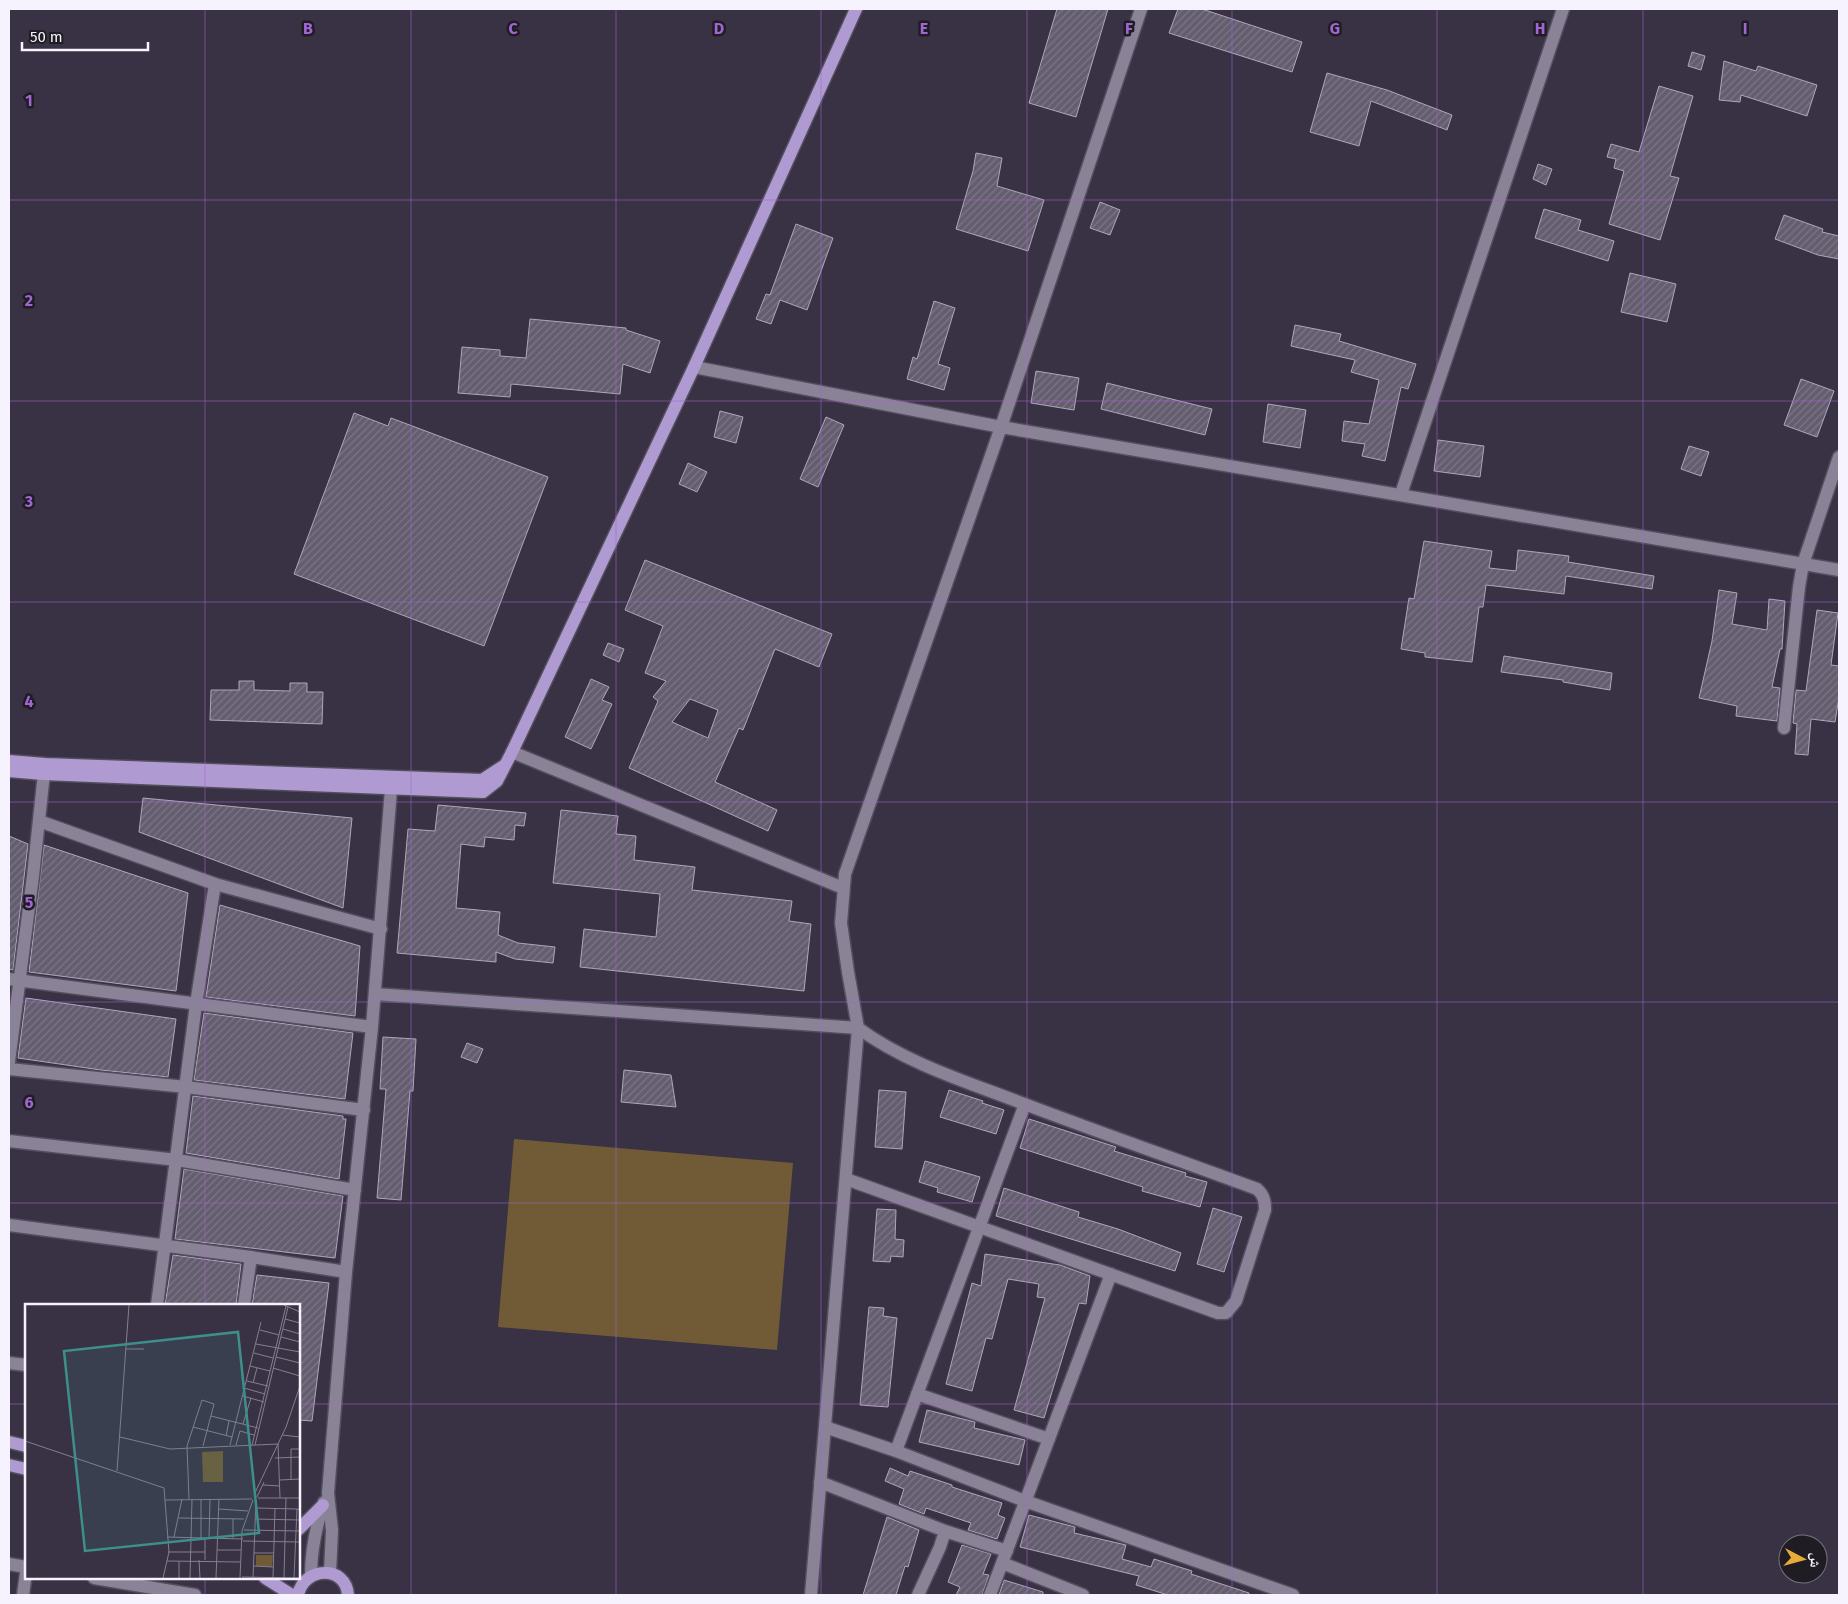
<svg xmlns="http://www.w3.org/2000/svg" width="1848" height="1604" font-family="'Fira Sans','Noto Naskh Arabic',sans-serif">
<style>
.pitch{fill:#705b36}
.building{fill:url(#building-hatch);stroke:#aea6bc;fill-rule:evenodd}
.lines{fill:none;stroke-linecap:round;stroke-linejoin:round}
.minor-casing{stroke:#534e5d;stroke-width:15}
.major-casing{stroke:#534e5d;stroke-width:15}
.minor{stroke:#8a8398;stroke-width:12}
.major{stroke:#af9ad2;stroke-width:12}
.grid{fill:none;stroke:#a067d2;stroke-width:1;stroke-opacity:0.55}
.inset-road{fill:none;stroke:#857f8e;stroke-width:1}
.view{fill:#3d8f8b;fill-opacity:0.15;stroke:#3d8f8b;stroke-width:2.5}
.inset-edge{fill:none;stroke:#f6f2fe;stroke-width:2.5}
.grid-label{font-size:16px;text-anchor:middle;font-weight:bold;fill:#a067d2;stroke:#1f1c24;stroke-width:5;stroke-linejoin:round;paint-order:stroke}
</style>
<defs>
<pattern id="building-hatch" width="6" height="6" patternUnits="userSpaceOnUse" patternTransform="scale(1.25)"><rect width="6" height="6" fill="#645d70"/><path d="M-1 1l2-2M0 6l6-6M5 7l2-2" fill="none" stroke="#7b7585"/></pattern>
</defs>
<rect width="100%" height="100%" fill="#393244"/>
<!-- pitch -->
<path class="pitch" d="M514 1139 793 1163 777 1350 498 1327Z"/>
<!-- building -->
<path class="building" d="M1057 9H1108L1076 117 1029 103Z
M1178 9H1202L1302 42 1292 72 1169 33Z
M1692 52 1705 56 1701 70 1688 66Z
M1724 61 1756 71 1758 66 1817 85 1807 116 1741 95 1740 102 1719 100Z
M1327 73 1387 90 1452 115 1447 130 1371 101 1359 146 1310 132Z
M1659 86 1693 96 1670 176 1679 178 1660 240 1609 224 1624 171 1614 168 1616 159 1607 157 1611 144 1639 152Z
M976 153 1002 158 997 186 1044 200 1028 251 956 229 973 171Z
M1538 164 1552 169 1546 185 1533 179Z
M1100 202 1120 210 1110 235 1090 228Z
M1544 209 1581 220 1578 230 1614 241 1608 261 1535 238Z
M1784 215 1823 229 1822 232 1839 236V259L1818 255 1775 239Z
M796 224 833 238 807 310 780 300 771 324 756 319 766 294 770 295Z
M1630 273 1676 284 1667 322 1621 312Z
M934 301 955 308 938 364 950 368 944 390 907 379 913 357 917 359Z
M530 319 626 328V330L660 341 650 373 623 364 620 394 511 384 510 397 458 393 462 347 500 350V356L526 358Z
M1295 325 1341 334 1339 341 1416 364 1408 389 1401 387 1385 461 1362 456 1365 444 1342 441 1344 421 1369 424 1379 380 1351 372 1355 360 1291 346Z
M1036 371 1079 378 1074 410 1031 403Z
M1801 379 1834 391 1817 437 1784 425Z
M1107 383 1212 409 1205 435 1101 409Z
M1268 404 1306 410 1300 448 1263 442Z
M720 411 743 417 736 443 714 437Z
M354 413 388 426 391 418 548 477 484 646 294 574Z
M826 417 844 425 818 487 800 479Z
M1438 440 1484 446 1480 477 1434 471Z
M1689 446 1709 452 1701 476 1681 469Z
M688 463 707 472 697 492 679 484Z
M1424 541 1492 551 1489 568 1516 571 1518 550 1569 556 1568 562 1654 576 1652 589 1566 576 1564 594 1486 585 1483 607H1479L1472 662 1425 657V653L1401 649 1409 598 1414 599Z
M645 560 832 634 819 667 775 649 743 730 739 728 715 782 777 810 768 831 629 768 658 701 653 697 666 681 645 673 663 626 625 610ZM690 699 718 710 708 738 672 722Z
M1719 590 1737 593 1732 624 1767 630 1769 599 1785 601 1782 649H1780L1772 687 1780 688 1777 721 1736 716 1737 706 1699 698 1712 641Z
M1817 610 1838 613 1831 665 1839 666V697L1835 722 1811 719 1808 755 1795 754 1797 724 1793 723 1796 690 1806 691Z
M608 643 624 649 619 662 603 655Z
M1504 656 1612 673 1610 690 1563 682V680L1501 672Z
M591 679 609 687 602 700 612 704 591 749 565 737Z
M239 681H254V690L290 691V683H307V692H323L322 724 210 720 211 690H239Z
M143 798 352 818 343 908 139 832Z
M438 805 526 813 524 826 515 825 514 840 485 837 484 847 461 844 456 908 500 912 498 935 518 943 555 947 553 963 515 959 496 952V962L397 953 408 829 435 831Z
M561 810 618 816 616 834 636 836 634 860 695 867 692 890 792 901 789 921 811 924 804 991 580 967 584 929 656 937 660 894 553 883Z
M9 836 28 844 13 970 9 969Z
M44 845 188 893 176 991 29 972Z
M220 905 360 946 355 1016 206 997Z
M26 998 176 1019 168 1077 101 1070 18 1058Z
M204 1013 353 1033 345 1099 194 1080Z
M383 1037 416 1039 413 1091H410L401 1200 377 1198 386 1089H380Z
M467 1043 483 1049 477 1063 461 1057Z
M624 1070 671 1075 676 1107 621 1102Z
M879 1090 906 1092 902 1149 875 1147Z
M949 1090 983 1101 982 1103 1004 1110 996 1134 940 1117Z
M193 1096 343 1116V1119H346L339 1179 186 1153Z
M1029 1119 1116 1147 1114 1151 1186 1173 1185 1176 1207 1182 1200 1207 1142 1191 1143 1187 1020 1148Z
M925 1161 980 1177 972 1202 937 1192 938 1188 919 1182Z
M184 1169 343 1196 335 1258 175 1239Z
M1004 1188 1079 1212 1078 1217 1118 1229 1181 1253 1175 1271 996 1216Z
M1213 1208 1242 1217 1224 1272 1197 1264Z
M877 1209 896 1210 895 1239 904 1240 903 1257 891 1256 890 1262 873 1261Z
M985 1254 1060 1265 1090 1276 1086 1304 1079 1303 1044 1418 1014 1410 1045 1298 1037 1297 1039 1284 1008 1279 992 1339 986 1338 972 1391 946 1384 972 1283 981 1286Z
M173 1255 241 1264 236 1305H165Z
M257 1275 329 1283 312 1421 299 1420V1305H252Z
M869 1307 884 1308 883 1316 897 1318 888 1407 860 1405Z
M927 1410 975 1422 974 1428 1025 1440 1019 1465 919 1442Z
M890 1468 908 1476 910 1471 952 1485V1487L1002 1503 998 1515 1005 1518 997 1539 968 1530 971 1523 926 1508 924 1514 899 1504 904 1489 885 1481Z
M1029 1515 1075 1527 1074 1533 1126 1545 1122 1559 1151 1567 1154 1559 1192 1571 1191 1574 1249 1593V1595H1168L1136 1585 1139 1576 1020 1547Z
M887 1517 919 1530 908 1567 905 1566 896 1595H863Z
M962 1545 991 1554 983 1574 989 1575 982 1595H956L960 1587 948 1582Z
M1004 1580 1043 1592V1595H999Z"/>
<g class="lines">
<!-- minor casing -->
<g class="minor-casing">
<path id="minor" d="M694 367 1001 427 1839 570
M1401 494 1563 9
M1784 728 1799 587 1803 564 1839 457
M512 752 843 888
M39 821 215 884 381 929
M9 979 372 1027
M375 994 858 1028C906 1063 964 1081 1019 1102 1098 1132 1178 1160 1257 1189 1264 1195 1265 1201 1265 1210L1236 1301 1226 1313H1218L846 1179
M9 1062 33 876 45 764
M9 1069 186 1087 364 1110
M9 1141 177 1160 355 1190
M9 1225 251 1257 346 1272
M157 1305 196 1004 215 884
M244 1305 251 1257
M9 1363 26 1365
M917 1394 1049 1439
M825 1427 896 1451 1025 1501 1293 1595
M896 1451 1025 1104
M820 1482 945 1531 940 1547 918 1595
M945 1531 1007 1551
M1002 1563 1083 1595
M9 1564 26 1567
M330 1573 332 1530 328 1493 346 1272 372 1027 392 777
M311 1576C311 1551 316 1526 324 1502
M94 1578 195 1595
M23 1595 26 1573
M811 1595 858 1028 848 972 841 923 845 874 1001 427 1141 9
M990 1595 1111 1274"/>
</g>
<!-- major casing -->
<g class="major-casing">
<path id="major" d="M9 761 45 764 482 780 505 765
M9 771 43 774 483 792 497 781 512 752 694 367 856 9
M9 1442 26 1446
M9 1465 26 1469
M299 1529 323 1505
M265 1578 292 1595
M298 1595C304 1566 346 1565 348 1595"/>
</g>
<!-- minor -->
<use href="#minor" class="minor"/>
<!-- major -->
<use href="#major" class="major"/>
</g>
<!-- grid -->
<path class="grid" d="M205 9V1305M411 9V1595M616 9V1595M821 9V1595M1027 9V1595M1232 9V1595M1437 9V1595M1643 9V1595M9 200H1839M9 401H1839M9 602H1839M9 802H1839M9 1002H1839M9 1203H1839M9 1404H26M299 1404H1839M205 1578V1595"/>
<!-- overview -->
<g transform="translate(25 1304)">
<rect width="275" height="275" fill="#393244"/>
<path d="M231 251H248L247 263 231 262Z" fill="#705b36"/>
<path d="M198 147V178H178L177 148Z" fill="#705b36"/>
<path class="inset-road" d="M259 1 275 8M260 15 275 19M258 25 275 30M235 26 254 31M256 33 275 38M231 40 275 48M101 45H119M229 49 248 54M251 53 275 59M225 62 245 67M248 64 275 72M222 77 243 82M228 79 232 64M219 84 240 90M218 92 239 98M186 112 233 124M218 120 226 94M168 123 207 133M257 131 275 133M201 132 204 117M95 133 145 145 253 140 255 194M0 137 139 184 144 248 138 274M205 141 236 18M211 141 215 127 229 131M227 141 261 2M230 141 263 3M250 154 275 153M92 167 104 1M255 176 275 175M266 176V145H275M238 181 255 182M229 191 261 123 275 82M232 193 239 178M233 194H275M164 195 162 142 177 96 189 100 178 142M140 196 227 195M231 204 272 205M194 205 223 207M154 214 219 215M208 215V234M230 215 275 216M219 226 275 227M142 233 218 235M149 233 157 195M176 234V195M184 234 185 195M218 237 275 238M192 246H216M143 248H180M229 249H249M174 256 175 274M180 256V234M142 257 215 258M154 257V274M229 262 248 263M217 273 275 274M165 274 167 195M191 274 194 195M215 274 217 227 228 196M228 274 231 196M248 274 250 204M259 274 261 194M269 274 272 205 275 206"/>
<path class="view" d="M213 28 234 229 60 247 39 47Z"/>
<rect width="275" height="275" class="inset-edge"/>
</g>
<g class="grid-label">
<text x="308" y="34">B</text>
<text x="513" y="34">C</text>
<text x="719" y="34">D</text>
<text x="924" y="34">E</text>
<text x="1129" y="34">F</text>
<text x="1335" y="34">G</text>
<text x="1540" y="34">H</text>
<text x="1745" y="34">I</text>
<text x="29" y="106">1</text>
<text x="29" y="306">2</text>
<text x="29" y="507">3</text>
<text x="29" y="707">4</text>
<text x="29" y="908">5</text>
<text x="29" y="1108">6</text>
</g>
<!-- border -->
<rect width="1848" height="1604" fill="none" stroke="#f6f2fe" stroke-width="20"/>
<!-- north arrow -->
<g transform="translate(1803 1559) rotate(96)"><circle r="24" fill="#1f1c24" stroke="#75727b"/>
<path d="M0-4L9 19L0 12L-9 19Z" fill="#e7ac37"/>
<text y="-8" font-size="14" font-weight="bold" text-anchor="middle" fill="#f6f2fe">ش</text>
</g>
<!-- scale -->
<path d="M22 42v8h126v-8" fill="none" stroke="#f6f2fe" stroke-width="2.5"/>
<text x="30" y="42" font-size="15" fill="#f6f2fe" stroke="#1f1c24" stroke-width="4" paint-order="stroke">50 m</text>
</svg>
